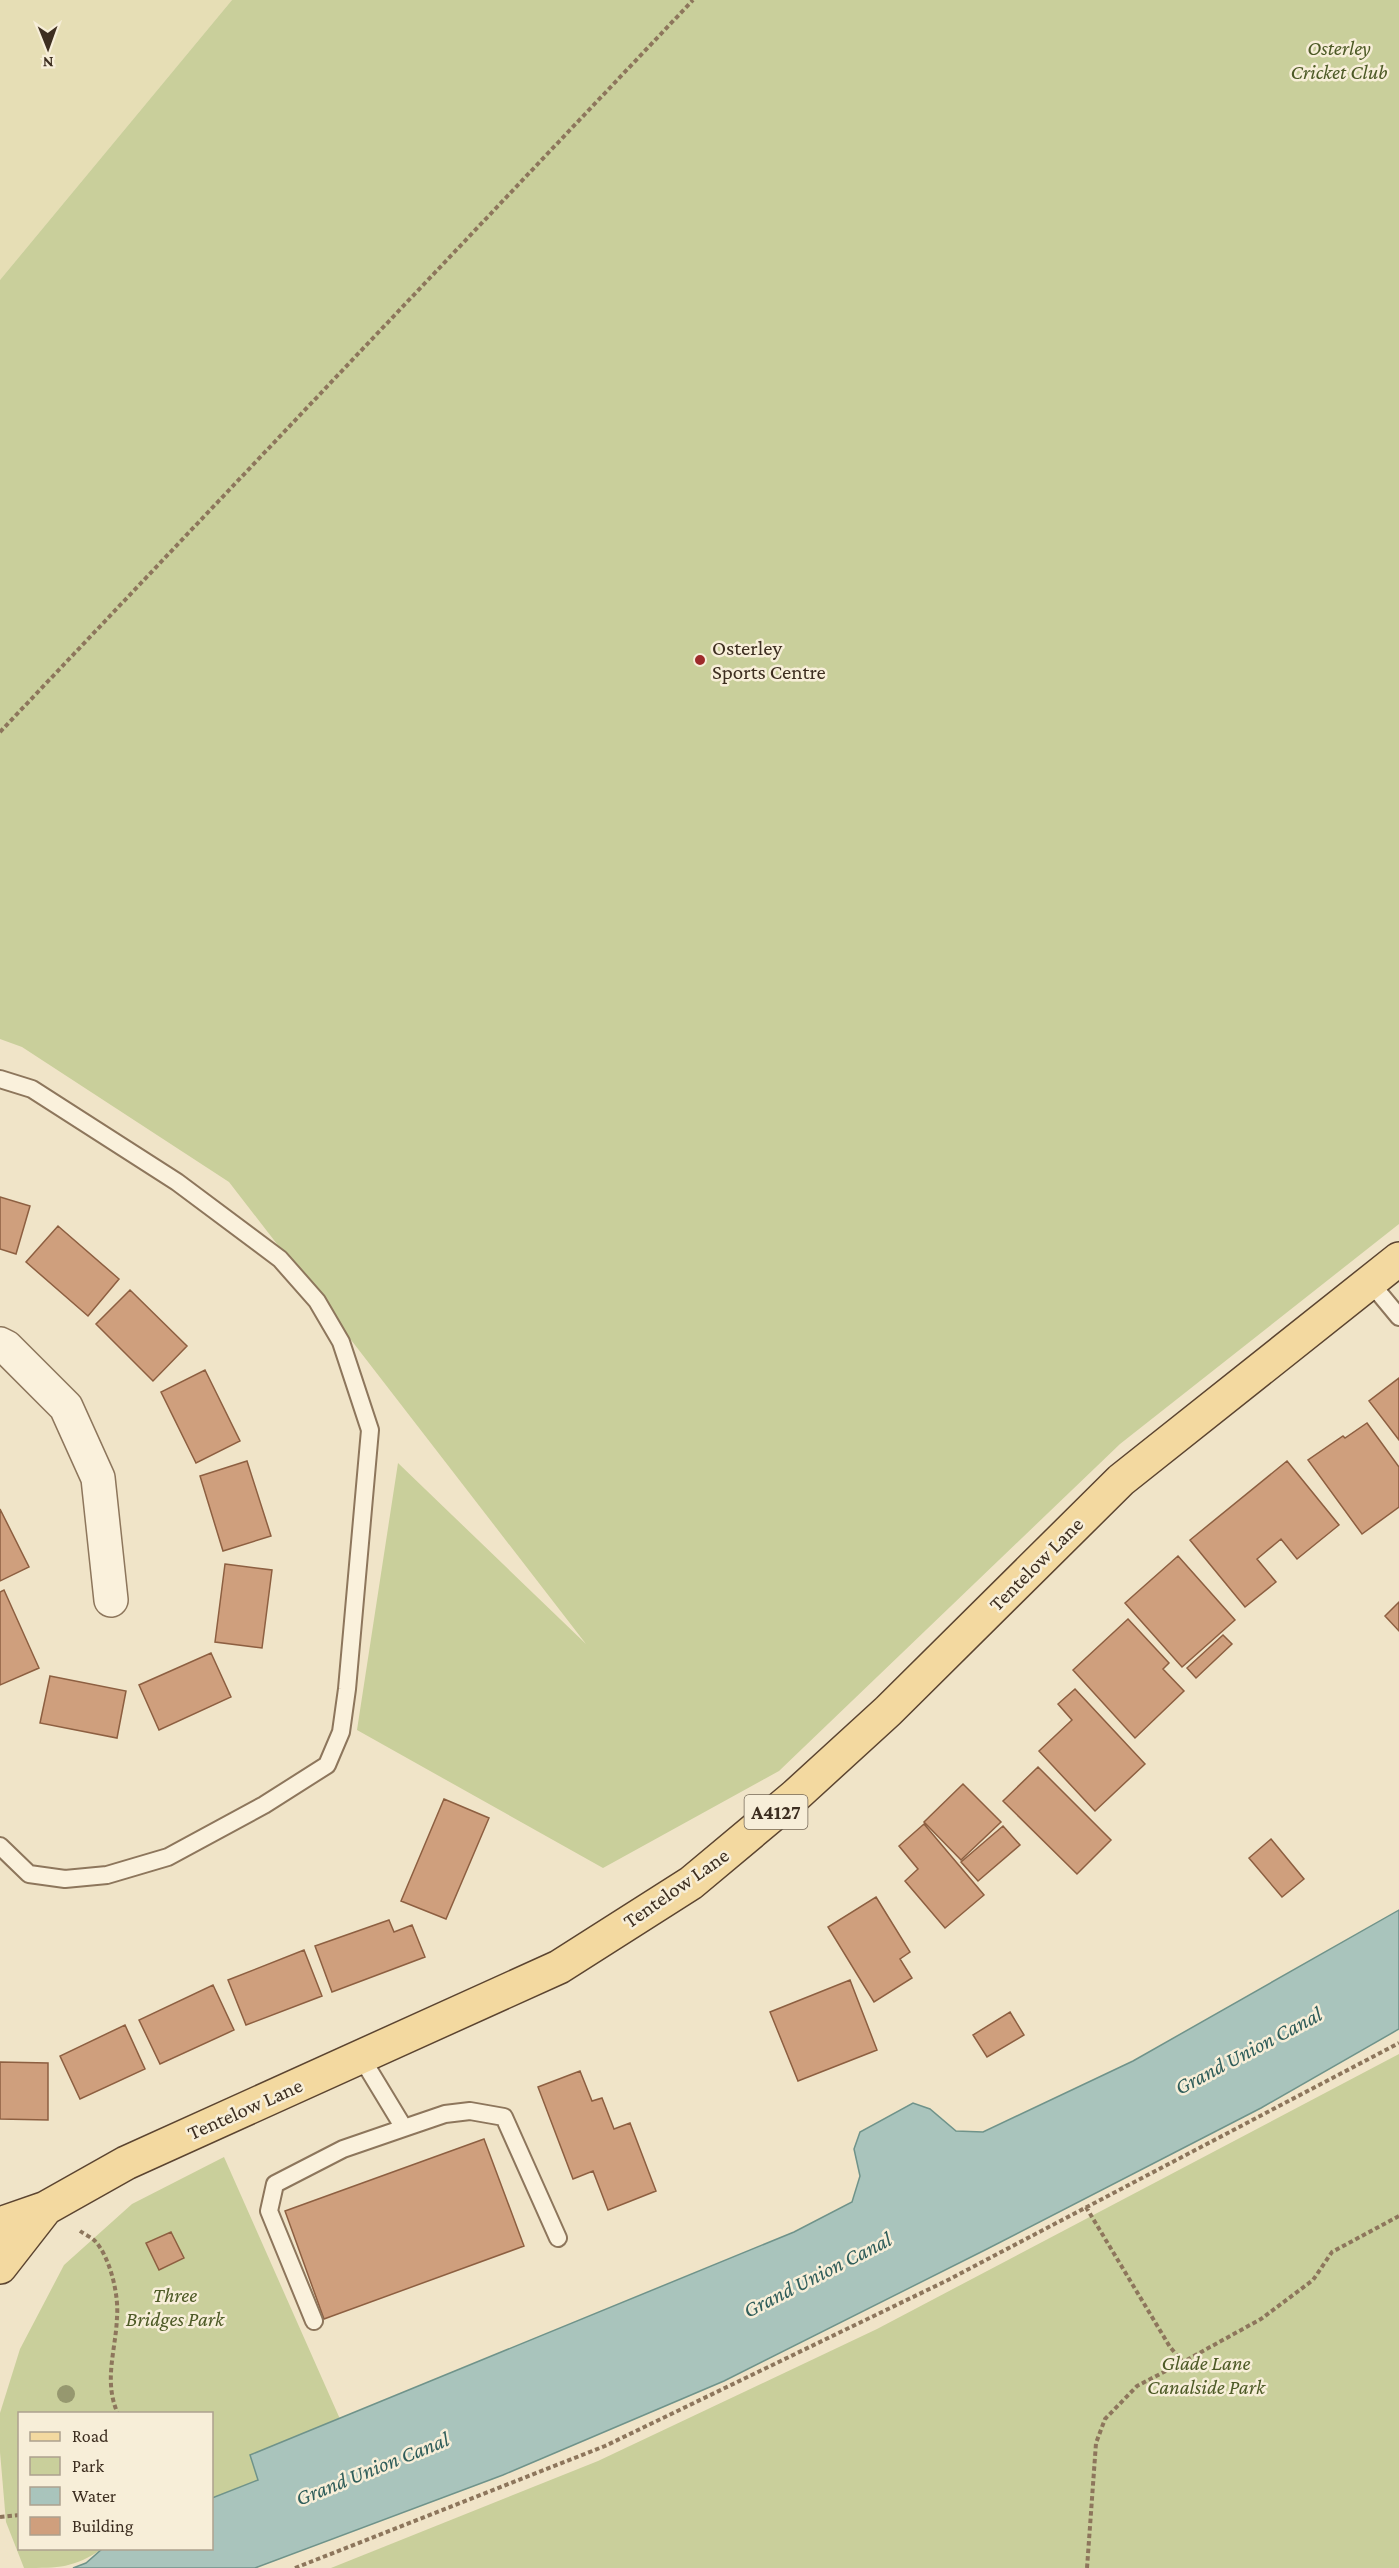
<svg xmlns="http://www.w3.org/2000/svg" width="1399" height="2568" font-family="'Crimson Pro',serif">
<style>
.farmland{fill:#e6deb5}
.green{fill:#c9cf9b}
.water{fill:#a9c4bc;stroke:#6f938a;stroke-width:1.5}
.building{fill:#cf9f7d;stroke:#8d5f41;stroke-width:1.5}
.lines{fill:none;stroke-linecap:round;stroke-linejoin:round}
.lane-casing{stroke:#8d765c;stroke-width:20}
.street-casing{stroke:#8d765c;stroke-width:36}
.primary-casing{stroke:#5b4430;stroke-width:36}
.path{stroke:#8d765c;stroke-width:4;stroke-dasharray:4.5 3;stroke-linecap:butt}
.lane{stroke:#faf1dc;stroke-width:16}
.street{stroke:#faf1dc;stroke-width:33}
.primary{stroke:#f3d9a0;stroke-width:33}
.tree{fill:#96986f}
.poi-dot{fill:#9e2a2b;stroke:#f7eed8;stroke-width:2}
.labels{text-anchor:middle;stroke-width:5;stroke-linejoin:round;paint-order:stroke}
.shield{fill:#f7eed8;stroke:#756857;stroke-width:1.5}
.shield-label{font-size:20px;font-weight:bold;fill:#3d2e20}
.park-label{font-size:21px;font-style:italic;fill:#4d5a26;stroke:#f7eed8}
.poi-label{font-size:21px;fill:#3d2e20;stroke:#f7eed8;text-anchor:start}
.street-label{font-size:21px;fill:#3d2e20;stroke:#f7eed8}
.water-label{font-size:22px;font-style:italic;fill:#2f5d5a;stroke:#f7eed8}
</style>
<rect width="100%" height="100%" fill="#f0e4c8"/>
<!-- farmland -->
<path class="farmland" d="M0 0H232L0 280Z"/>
<!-- green -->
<path class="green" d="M232 0H1399V1224L1120 1444 779 1771 603 1868 357 1730 398 1463 586 1644 229 1182 22 1047 0 1039V280Z
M1399 2054V2568H331L598 2461 877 2329Z
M224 2157 340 2419 250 2455 258 2480 212 2498V2414H20V2548L102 2549C74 2568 59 2568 24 2568L6 2522 0 2452V2413L20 2349 64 2265 132 2204Z"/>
<!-- water -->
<path class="water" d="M1399 1910V2029L1261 2108 987 2249 724 2381 503 2475 255 2568H73L86 2563 102 2549 212 2548V2498L258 2480 250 2455 794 2232 852 2202 860 2176 854 2149 860 2132 913 2103 930 2109 956 2131 983 2132 1133 2061Z"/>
<!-- building -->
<path class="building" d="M0 1197 30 1206 16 1254 0 1249Z
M58 1226 119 1279 88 1316 26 1262Z
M130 1290 187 1346 153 1381 96 1324Z
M205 1370 240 1441 196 1463 161 1392Z
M1399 1378V1440L1369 1401Z
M1367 1423 1399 1467V1507L1362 1534 1308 1460 1343 1436 1345 1438Z
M247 1461 271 1536 223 1551 200 1476Z
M1287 1461 1339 1525 1297 1559 1281 1539 1257 1559 1276 1582 1245 1607 1190 1540Z
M0 1509 29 1567 0 1581Z
M1178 1556 1235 1620 1182 1667 1125 1603Z
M225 1564 272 1570 262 1648 215 1642Z
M4 1590 39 1668 0 1685V1592Z
M1399 1602V1631L1385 1616Z
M1128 1619 1169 1663 1163 1669 1184 1691 1135 1738 1073 1670Z
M1223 1635 1232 1644 1196 1678 1187 1668Z
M211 1653 231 1697 159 1730 139 1685Z
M50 1676 126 1691 117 1738 40 1723Z
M1075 1689 1145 1764 1095 1811 1039 1751 1072 1720 1058 1704Z
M1038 1767 1111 1840 1077 1874 1003 1801Z
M963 1784 1001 1822 961 1860 924 1822Z
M444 1799 489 1818 446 1919 401 1901Z
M924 1824 984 1895 945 1928 905 1881 918 1869 899 1846Z
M1003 1826 1020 1845 978 1881 961 1862Z
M1271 1839 1304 1879 1282 1897 1249 1858Z
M876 1897 910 1952 900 1959 912 1978 874 2002 828 1927Z
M389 1920 394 1932 412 1925 425 1957 332 1992 315 1946Z
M304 1950 322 1996 246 2025 228 1980Z
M850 1980 877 2050 798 2081 770 2012Z
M213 1985 234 2030 160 2064 139 2020Z
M1010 2012 1024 2035 987 2057 973 2035Z
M125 2025 145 2069 80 2099 60 2056Z
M0 2062 48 2063V2120L0 2119Z
M580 2071 592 2101 602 2098 614 2129 630 2123 656 2191 608 2210 593 2171 573 2179 538 2087Z
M484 2139 524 2246 324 2319 285 2211Z
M171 2232 184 2258 159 2270 146 2243Z"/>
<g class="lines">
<!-- lane casing -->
<g class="lane-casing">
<path id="lane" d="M0 1079 32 1089 177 1182 280 1259 317 1301 341 1342 370 1430 347 1689 341 1732 327 1765 264 1805 168 1857 107 1875 65 1879 29 1874 0 1846
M1370 1282 1399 1317
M361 2057 404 2128 445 2114 470 2111 504 2117 558 2238
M314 2321 269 2211 275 2184 343 2149 404 2128"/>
</g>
<!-- street casing -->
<g class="street-casing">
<path id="street" d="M0 1344 6 1347 66 1407 98 1478 111 1600"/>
</g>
<!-- primary casing -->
<g class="primary-casing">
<path id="primary" d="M0 2224 46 2208 126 2163 559 1967 691 1883 795 1796 888 1711 1121 1480 1399 1259
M0 2267 46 2208"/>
</g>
<!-- path -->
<path class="path" d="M0 732 693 0
M1086 2207 1170 2347 1183 2362 1261 2319 1313 2280 1332 2252 1399 2216
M80 2231C84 2234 91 2237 95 2241 110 2257 119 2295 117 2317 116 2350 103 2381 118 2414
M0 2517 20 2515
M295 2568 605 2446 946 2281 1399 2043
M1087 2568 1096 2443 1105 2419 1137 2386 1183 2362"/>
<!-- lane -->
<use href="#lane" class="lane"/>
<!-- street -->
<use href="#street" class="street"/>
<!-- primary -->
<use href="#primary" class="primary"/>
</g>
<!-- trees -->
<circle class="tree" cx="66" cy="2394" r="9"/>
<!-- markers -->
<circle class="poi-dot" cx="700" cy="660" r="6"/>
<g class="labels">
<!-- shield labels -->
<rect class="shield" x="744.5" y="1795" width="63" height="34" rx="4.5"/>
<g class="shield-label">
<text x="776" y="1819">A4127</text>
</g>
<!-- park labels -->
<g class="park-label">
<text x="1339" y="55">Osterley<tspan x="1339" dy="24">Cricket Club</tspan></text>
<text x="175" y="2302">Three<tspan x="175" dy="24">Bridges Park</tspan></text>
<text x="1206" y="2370">Glade Lane<tspan x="1206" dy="24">Canalside Park</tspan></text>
</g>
<!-- poi labels -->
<g class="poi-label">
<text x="712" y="655">Osterley<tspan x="712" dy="24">Sports Centre</tspan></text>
</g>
<!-- street labels -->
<g class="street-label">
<text transform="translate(1036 1564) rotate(-45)" y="7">Tentelow Lane</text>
<text transform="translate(676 1888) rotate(-35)" y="7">Tentelow Lane</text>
<text transform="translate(245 2109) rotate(-24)" y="7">Tentelow Lane</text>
</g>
<!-- water labels -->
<g class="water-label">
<text transform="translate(1248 2050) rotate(-28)" y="8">Grand Union Canal</text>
<text transform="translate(817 2274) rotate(-27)" y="8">Grand Union Canal</text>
<text transform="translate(372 2468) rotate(-22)" y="8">Grand Union Canal</text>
</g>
</g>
<!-- legend -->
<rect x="18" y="2412" width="195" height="138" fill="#f7eed8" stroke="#ada18e" stroke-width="1.5"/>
<rect x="30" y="2432" width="30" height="9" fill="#f3d9a0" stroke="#ada18e" stroke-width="1.5"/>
<text x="72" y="2442" font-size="18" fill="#3d2e20">Road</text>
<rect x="30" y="2457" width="30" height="18" fill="#c9cf9b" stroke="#ada18e" stroke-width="1.5"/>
<text x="72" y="2472" font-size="18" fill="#3d2e20">Park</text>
<rect x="30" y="2487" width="30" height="18" fill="#a9c4bc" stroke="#ada18e" stroke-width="1.5"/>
<text x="72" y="2502" font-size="18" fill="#3d2e20">Water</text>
<rect x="30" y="2517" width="30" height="18" fill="#cf9f7d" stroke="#ada18e" stroke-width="1.5"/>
<text x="72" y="2532" font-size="18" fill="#3d2e20">Building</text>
<!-- north arrow -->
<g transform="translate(48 48) rotate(179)" stroke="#f7eed8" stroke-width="4.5" paint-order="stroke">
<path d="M0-4.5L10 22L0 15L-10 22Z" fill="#3d2e20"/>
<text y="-9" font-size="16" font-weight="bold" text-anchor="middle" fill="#3d2e20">N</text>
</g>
</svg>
